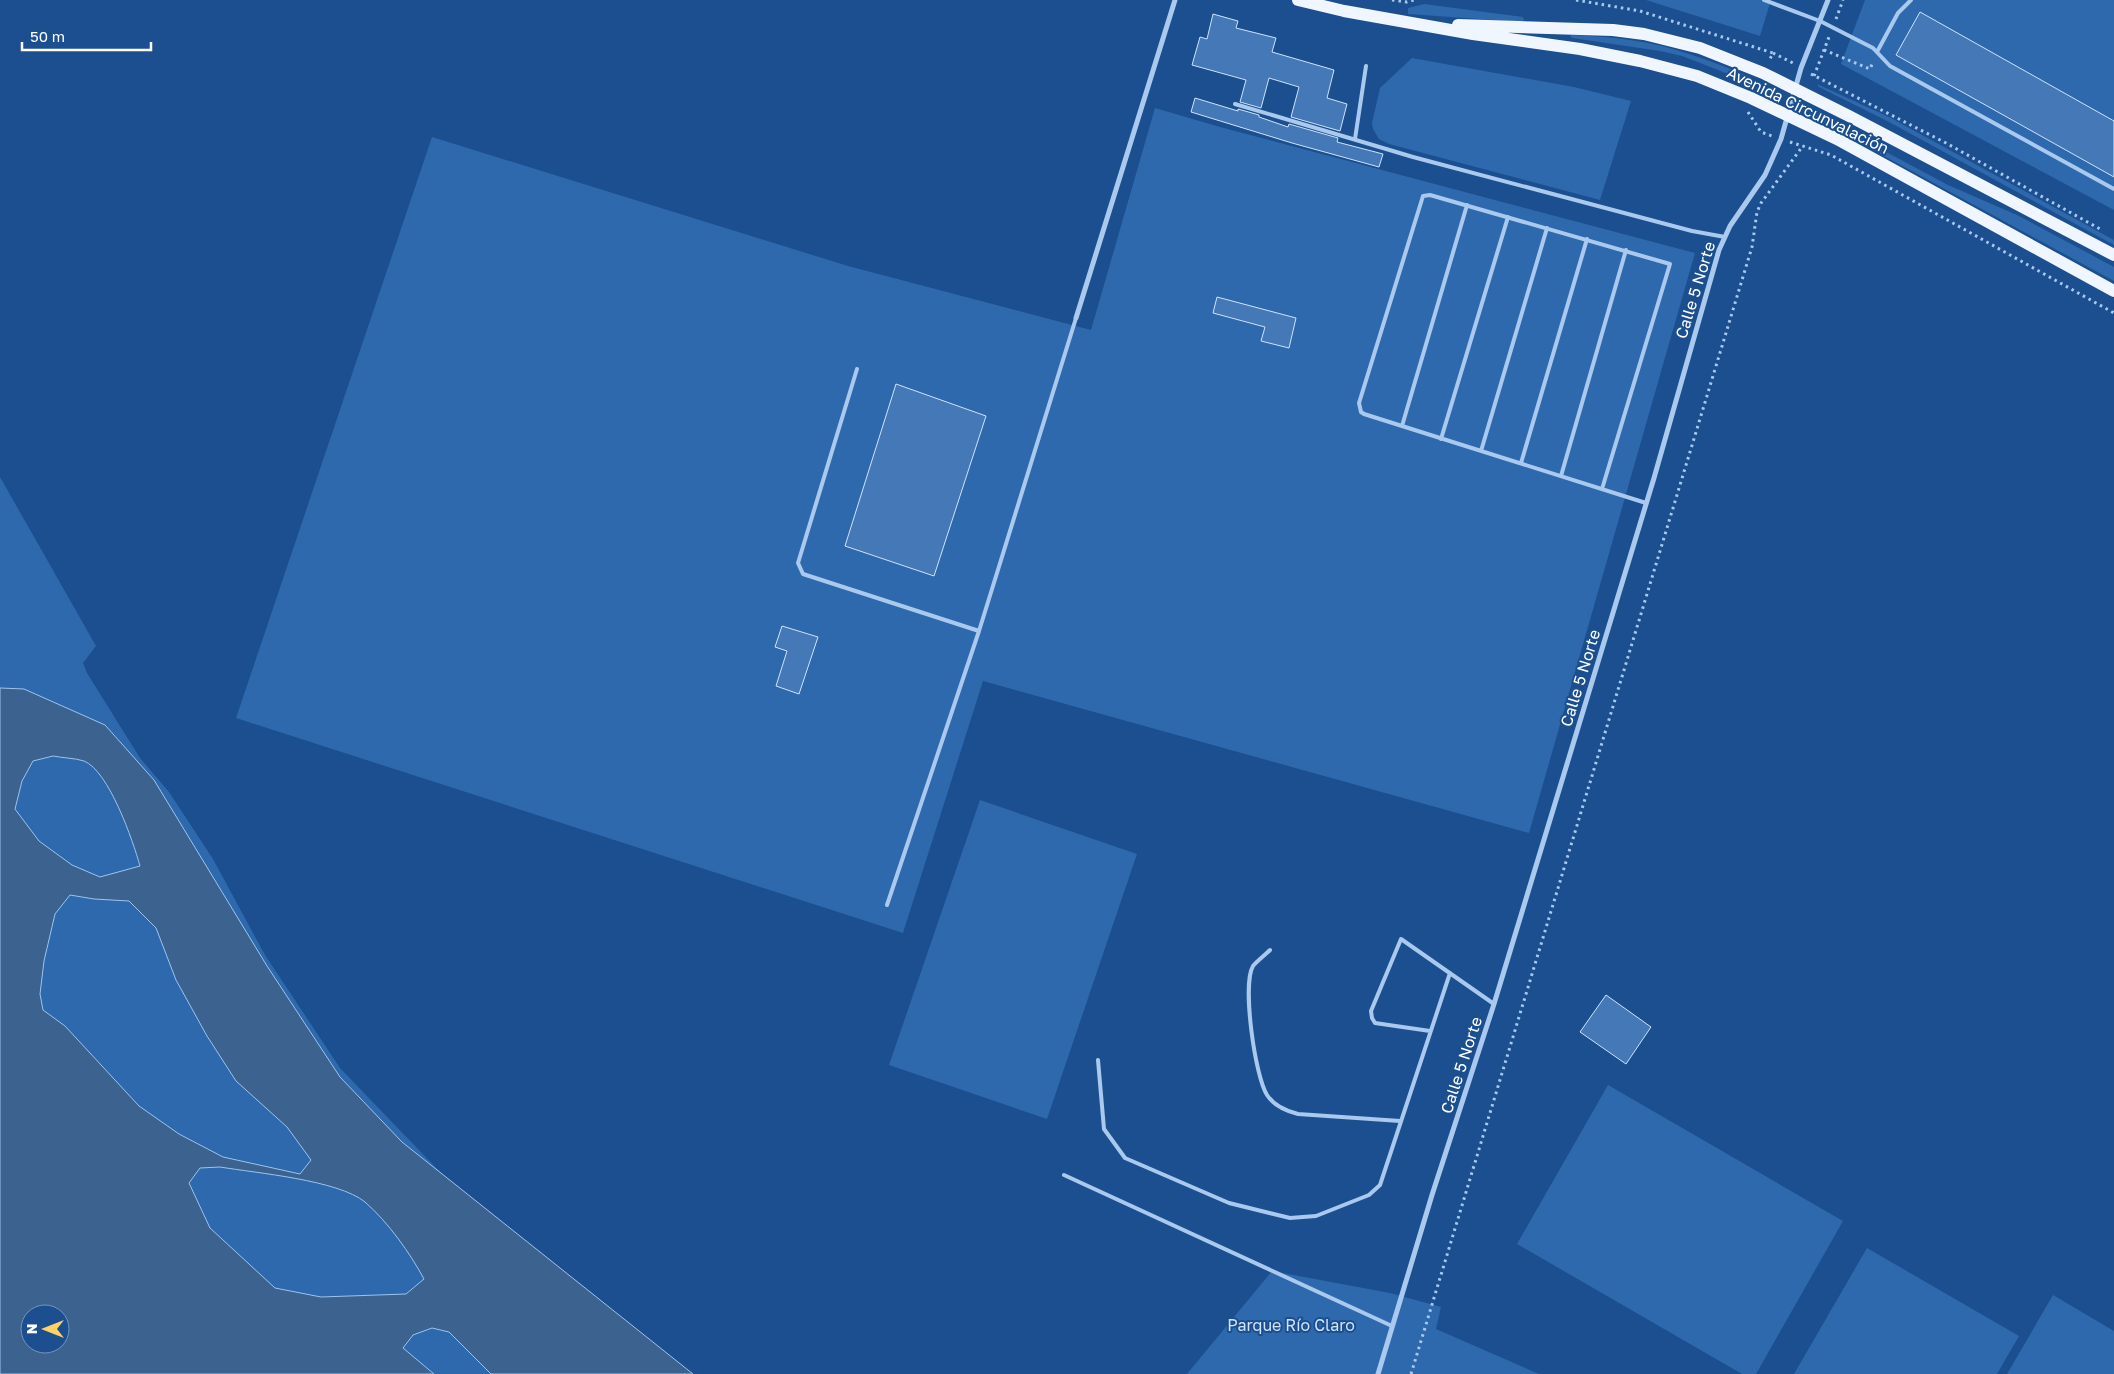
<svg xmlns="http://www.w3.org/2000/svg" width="2114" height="1374" font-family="'Golos Text',sans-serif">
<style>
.green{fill:#2e69ad;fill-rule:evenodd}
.water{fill:#3c6290;stroke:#9cc4f0;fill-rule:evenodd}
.building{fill:#4478b7;stroke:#cfe3fa}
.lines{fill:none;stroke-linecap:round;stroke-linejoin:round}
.path{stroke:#a9c9ee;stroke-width:3;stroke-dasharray:2.5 4;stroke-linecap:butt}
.lane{stroke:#a9c9ee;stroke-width:4}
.street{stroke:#a9c9ee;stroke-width:5}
.primary{stroke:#f0f6ff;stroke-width:12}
.labels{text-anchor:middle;stroke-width:4;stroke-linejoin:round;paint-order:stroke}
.street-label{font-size:16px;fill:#fff;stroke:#1b4f8f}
.park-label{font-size:16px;fill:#cfe3fa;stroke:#1b4f8f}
</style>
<rect width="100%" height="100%" fill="#1b4f8f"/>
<!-- green -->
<path class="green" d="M1646 0H1771L1760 36Z
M1865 0H2114V210L1841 64Z
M1424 4 1523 17 1524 20 1521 22 1408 14V8Z
M1572 35C1591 36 1611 37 1630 40 1672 45 1712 62 1751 77L1749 82 1682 56 1660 51 1572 38 1570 36Z
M1412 58 1574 87 1631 101 1600 200 1389 144 1379 139 1373 129 1372 123 1380 88Z
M1817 84 1889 117 2114 240V245L1891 123 1819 87Z
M1155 108 1220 127 1695 253 1529 833 983 681 903 933 236 718 432 137 848 266 1091 330Z
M1817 115 1948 185 2017 215 2114 267V281L1816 119 1815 116Z
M0 477 96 646 83 663 87 673 140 758 169 792 213 859 265 955 340 1068 442 1174 684 1374H0ZM30 1314H60V1344H30Z
M980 800 1137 854 1047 1119 889 1065Z
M1608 1085 1843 1221 1756 1374H1742L1517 1244Z
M1867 1248 2019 1336 1997 1374H1794Z
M1272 1271 1390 1293 1441 1307 1436 1329 1539 1374H1187Z
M2053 1295 2114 1331V1374H2007Z"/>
<!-- water -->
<path class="water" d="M0 688 24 689 105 725 154 780 267 966 340 1077 402 1142 693 1374H491L449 1332 432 1328 413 1335 403 1348 434 1374H0ZM53 756C63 758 75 758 84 761 109 771 133 841 140 866L100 877 72 865 39 841 15 809 22 781 33 761ZM70 895 94 899 129 901 156 928 176 980 207 1036 236 1081 287 1127 311 1160 300 1174 223 1157 179 1134 139 1106 65 1026 43 1010 40 994 44 961 55 914ZM220 1167C256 1173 338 1180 365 1202 388 1222 410 1253 424 1279L406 1294 321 1297 275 1288 210 1228 189 1183 200 1168ZM30 1314H60V1344H30Z"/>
<!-- building -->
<path class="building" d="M1920 12 2114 121V177L1896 55Z
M1213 14 1238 21 1236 28 1276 38 1272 52 1334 70 1327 98 1347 104 1340 131 1291 117 1299 87 1269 78 1261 108 1240 102 1246 80 1192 65 1200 37 1207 39Z
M1195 98 1238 111V109L1259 115V117L1288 127 1289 124 1338 138 1337 142 1383 154 1379 167 1292 143 1191 112Z
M1217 297 1296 318 1289 348 1261 341 1265 327 1213 313Z
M896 384 986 416 934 576 845 546Z
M782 626 818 637 799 694 776 686 787 651 775 647Z
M1606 995 1651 1027 1626 1064 1580 1032Z"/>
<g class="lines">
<!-- path -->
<path class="path" d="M1392 0 1407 2 1414 0
M1576 0 1640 11 1773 53 1769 61
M1836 19 1843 0
M1824 50 1870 69 1873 62
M1773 53 1793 63
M1811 74 1946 143 2100 229
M1814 76 1829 37
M1748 112 1761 132 1772 136
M1790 142 1831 155 2114 313
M1411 1374 1752 247 1757 212 1761 203 1802 147"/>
<!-- lane -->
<path class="lane" d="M1764 0 1820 21 1873 48 1890 66 2114 189
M1877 52 1898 13 1911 0
M1235 104 1413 157 1692 231 1725 237
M1355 139 1366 66
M857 369 798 563 803 574 979 631 1076 318
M1402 426 1467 205
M1441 439 1508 217
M1481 451 1547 228
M1521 463 1587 239
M1561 476 1626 250
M1602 489 1670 264 1430 195 1423 196 1359 403 1361 412 1364 414C1458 444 1552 474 1646 503
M887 905 979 631
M1270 950C1265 955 1257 961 1253 966 1242 985 1255 1076 1267 1095 1274 1106 1286 1111 1298 1114L1400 1121
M1430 1031 1375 1023 1372 1018 1371 1011 1401 939 1494 1004
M1098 1060 1104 1129 1125 1158 1229 1203 1290 1218 1316 1216 1369 1195 1380 1185 1450 973
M1064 1175 1392 1326"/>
<!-- street -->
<path class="street" d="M1076 318 1175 0
M1378 1374 1432 1195 1494 1004 1654 478 1719 250 1730 226 1765 175 1781 139 1801 68 1828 0"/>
<!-- primary -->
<path class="primary" d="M1298 0 1344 11 1473 34 1580 49 1640 61 1697 76 1751 98 1837 139 2114 291
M1458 25 1613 30 1644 34 1700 48 1763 73 1849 116 2114 255"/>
</g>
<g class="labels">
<!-- street labels -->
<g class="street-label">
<text transform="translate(1808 110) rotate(26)" y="6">Avenida Circunvalación</text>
<text transform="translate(1695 290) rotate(-73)" y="6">Calle 5 Norte</text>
<text transform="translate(1580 678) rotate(-73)" y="6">Calle 5 Norte</text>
<text transform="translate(1461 1065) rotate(-72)" y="6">Calle 5 Norte</text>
</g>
<!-- park labels -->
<g class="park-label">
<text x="1291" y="1331">Parque Río Claro</text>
</g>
</g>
<!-- north arrow -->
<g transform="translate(45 1329) rotate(270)"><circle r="24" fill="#1b4f8f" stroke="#7695bc"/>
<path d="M0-4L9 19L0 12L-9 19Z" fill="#ffd166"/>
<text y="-8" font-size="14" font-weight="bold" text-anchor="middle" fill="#ffffff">N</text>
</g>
<!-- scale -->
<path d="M22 42v8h129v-8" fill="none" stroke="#ffffff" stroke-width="2.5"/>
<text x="30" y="42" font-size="15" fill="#ffffff" stroke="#1b4f8f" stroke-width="4" paint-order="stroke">50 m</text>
</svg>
